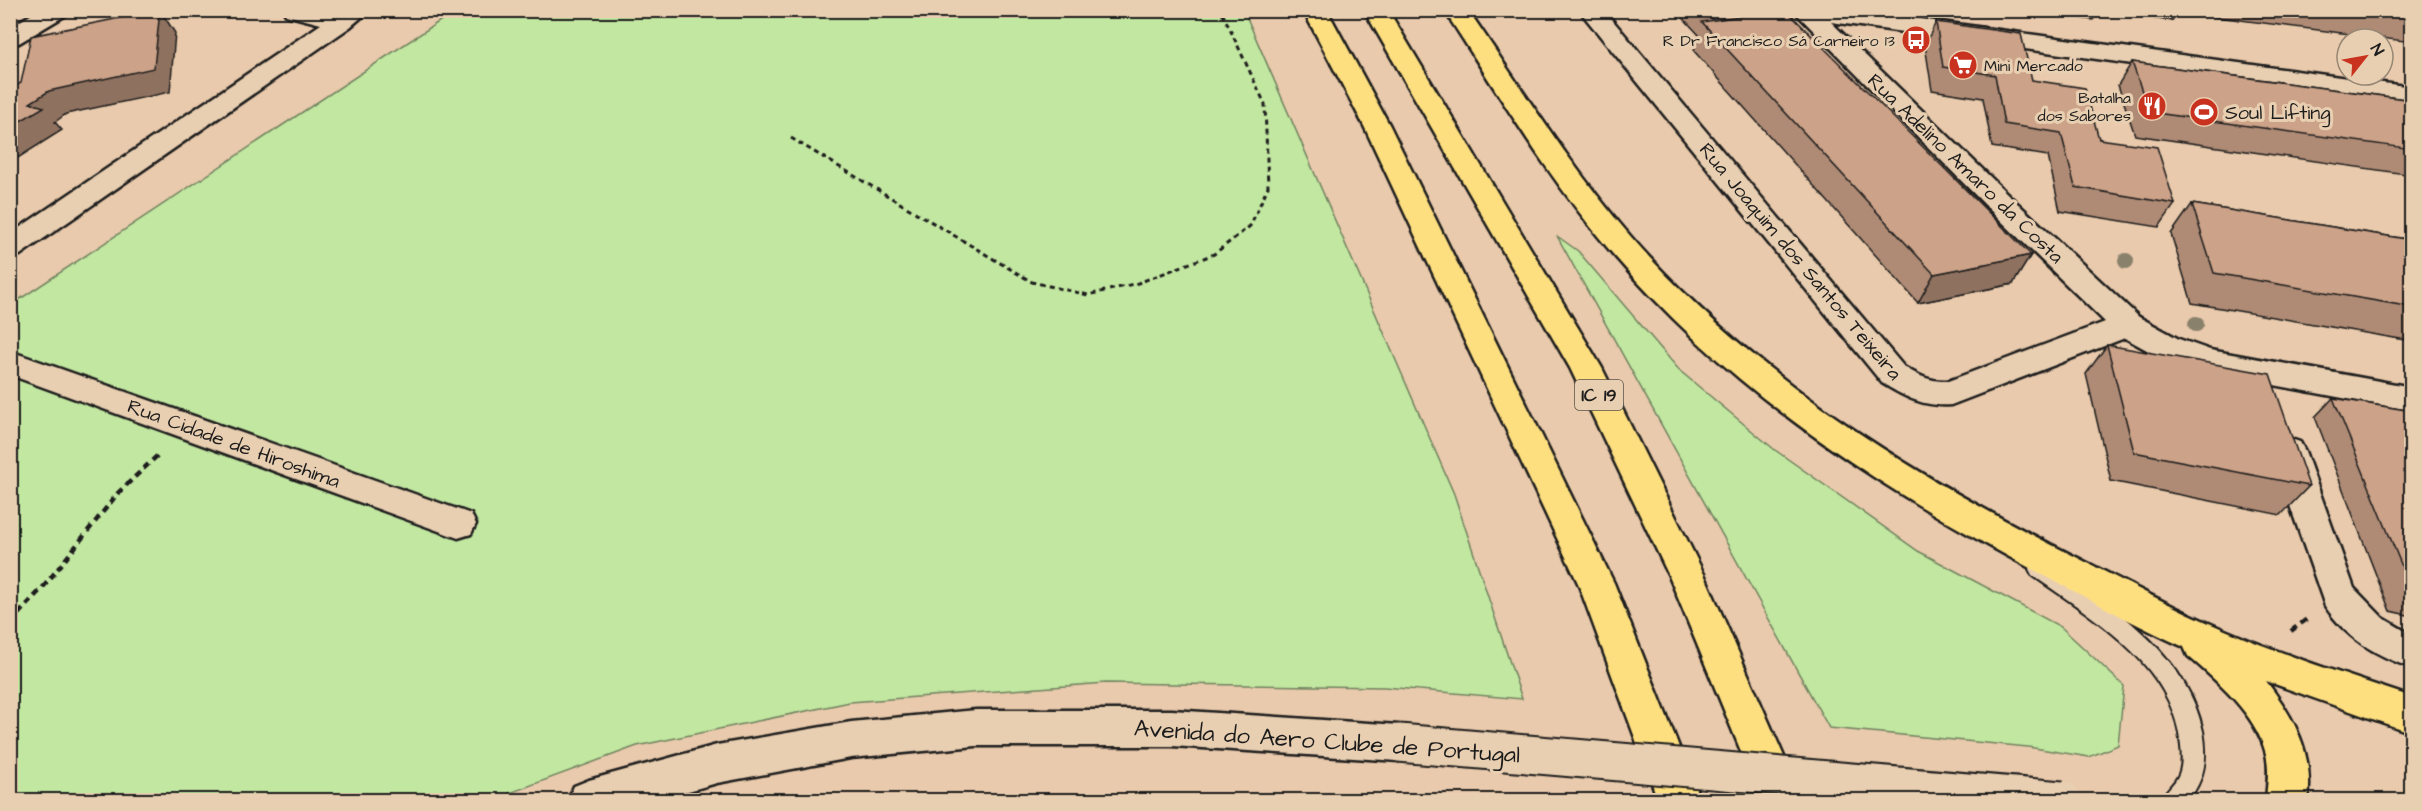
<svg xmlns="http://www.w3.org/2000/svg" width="2422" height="811" font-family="'Architects Daughter',sans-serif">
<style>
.green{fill:#c2e7a1;stroke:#6f825e;stroke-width:1.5}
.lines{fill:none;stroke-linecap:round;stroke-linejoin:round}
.lane-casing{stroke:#1c1c1c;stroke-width:4}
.street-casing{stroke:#1c1c1c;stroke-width:5}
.secondary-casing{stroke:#1c1c1c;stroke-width:5}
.highway-casing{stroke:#1c1c1c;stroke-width:5}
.path-far1{stroke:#1c1c1c;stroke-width:3;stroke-dasharray:5 4;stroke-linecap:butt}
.path{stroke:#1c1c1c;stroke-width:4.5;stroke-dasharray:7 5;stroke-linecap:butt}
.lane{fill:#e9cfb1;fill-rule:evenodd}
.street{fill:#e9cfb1;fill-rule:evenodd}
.secondary{fill:#e9cfb1;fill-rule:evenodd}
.highway{fill:#fedf80;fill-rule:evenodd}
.secondary-bridge-casing{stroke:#1c1c1c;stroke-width:41;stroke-linecap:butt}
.secondary-bridge{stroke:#e9cfb1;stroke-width:37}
.tree{fill:#8a816c}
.wall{fill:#af8b75;stroke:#1c1c1c;stroke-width:1.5}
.shaded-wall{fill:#8f715f;stroke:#1c1c1c;stroke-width:1.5}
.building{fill:#cca288;stroke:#1c1c1c;stroke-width:1.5}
.labels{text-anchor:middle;stroke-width:6;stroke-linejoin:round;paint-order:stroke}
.far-poi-label{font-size:16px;fill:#1c1c1c;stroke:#e9cfb1;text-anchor:end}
.shield{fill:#e9cfb1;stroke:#5a5249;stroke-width:1.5}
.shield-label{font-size:18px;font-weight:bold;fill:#1c1c1c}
.poi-label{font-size:20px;fill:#1c1c1c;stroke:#e9cfb1;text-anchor:start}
.street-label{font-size:20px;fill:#1c1c1c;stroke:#e9cfb1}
.near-street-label{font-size:24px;fill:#1c1c1c;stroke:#e9cfb1}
</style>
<rect width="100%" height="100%" fill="#e9caac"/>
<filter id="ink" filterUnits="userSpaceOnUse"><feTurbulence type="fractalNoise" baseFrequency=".0167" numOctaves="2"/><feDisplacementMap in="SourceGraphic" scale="12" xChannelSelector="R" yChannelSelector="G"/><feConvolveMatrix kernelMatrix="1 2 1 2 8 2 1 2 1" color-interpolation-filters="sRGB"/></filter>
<g filter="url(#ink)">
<!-- green -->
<path class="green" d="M455 11H1244L1454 494 1522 699 1385 687 1106 683 850 702 637 746 491 800H11V305Z
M1557 236 1578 251 1680 371 1775 450 1918 551 2061 627 2124 686 2118 745 2089 757 2028 747 1829 728Z"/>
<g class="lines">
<!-- lane casing -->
<g class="lane-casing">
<path id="lane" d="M2040 560 2048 563C2111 606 2186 651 2203 731 2208 757 2205 780 2188 800H2161C2165 790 2175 784 2179 774 2184 762 2181 745 2179 733 2165 659 2090 616 2032 575L2029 569 2032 563Z"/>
</g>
<!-- street casing -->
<g class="street-casing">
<path id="street" d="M39 10H69L66 15 19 43 10 45V27Z
M283 10H325L337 13 341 10H370L350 27 20 255 10 258V234L321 24 286 15Z
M1579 10H1604L1904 367C1920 376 1930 382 1948 381L2105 322 1994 214 1793 10H1855L2412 87V103L1831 22 2014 200 2139 317 2179 339 2210 350 2412 387V411L2210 373 2156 355 2125 338 1951 405C1923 407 1905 397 1882 383Z
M10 351 471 514 476 524 471 534 458 538 10 375Z
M2288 438 2300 442 2305 451 2354 588 2383 618 2412 635V668C2375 655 2347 639 2325 606L2271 451 2276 442Z"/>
</g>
<!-- secondary casing -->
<g class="secondary-casing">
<path id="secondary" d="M976 710H1172L1399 725 1413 730 1419 743 1413 756 1399 761 1172 746H976L851 758 717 783 656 800H568L574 786 589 780 717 745 851 722Z"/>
</g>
<!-- highway casing -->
<g class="highway-casing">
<path id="highway" d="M1303 10H1327L1390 126 1614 583 1700 800H1658L1578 583 1364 126Z
M1364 10H1388L1602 368 1705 576 1803 800H1761L1669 576 1570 368Z
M1444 10H1468C1526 95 1580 182 1649 257 1769 386 1918 478 2074 556 2124 581 2173 608 2225 630 2286 656 2349 676 2412 697V733L2266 681C2294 717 2314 754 2308 800H2266C2267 785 2270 770 2266 754 2256 714 2218 682 2188 656L2184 647C2143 629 2104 607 2064 586 1894 498 1738 400 1612 253 1548 178 1498 93 1444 10Z"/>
</g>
<!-- path-far1 -->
<path class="path-far1" d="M791 138 1032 282 1088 295 1138 283 1214 254 1250 226 1268 187 1265 104 1221 10"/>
<!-- path -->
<path class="path" d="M10 623 45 585 118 493 158 455
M2291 631 2307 619"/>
<!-- lane -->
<use href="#lane" class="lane"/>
<!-- street -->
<use href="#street" class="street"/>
<!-- secondary -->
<use href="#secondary" class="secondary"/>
<!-- highway -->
<use href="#highway" class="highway"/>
<!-- secondary-bridge casing -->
<g class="secondary-bridge-casing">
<path id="secondary-bridge" d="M1399 743 2062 800"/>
</g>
<!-- secondary-bridge -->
<use href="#secondary-bridge" class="secondary-bridge"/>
</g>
<!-- trees -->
<g class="tree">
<circle cx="2126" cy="261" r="8"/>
<circle cx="2196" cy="324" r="8"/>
</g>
<!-- wall -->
<path class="wall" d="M1676 10H1791L1794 14 1793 17 2013 284 1918 303 1694 51 1699 35Z
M2019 10H2412V42L2178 12 2172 21 2098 11 2093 20Z
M1936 22 2032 80 2175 204 2159 227 2060 211 2048 156 1992 147 1983 98 1932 90 1925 45Z
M2132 62 2412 100V175L2135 135 2118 85Z
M2192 204 2412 240V341L2192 303 2171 234Z
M2107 345 2309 486 2281 515 2111 481 2086 374Z
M2333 398 2412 411V616L2390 611 2315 417Z"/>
<!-- shaded-wall -->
<path class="shaded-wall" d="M160 10 175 33 170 92 66 114 55 122 62 130 10 163V127L30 103Z
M2031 255 2013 284 1918 303 1934 274Z"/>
<!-- building -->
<path class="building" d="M160 10 154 68 49 91 30 103 44 107 10 127V89L21 83 31 36Z
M1704 10H1779L1713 20Z
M1779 10H1786L2031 255 1934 274 1702 22Z
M1786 10H1791L1794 14H1790Z
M2360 10H2412V17Z
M1936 22 2021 34 2032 80 2085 88 2099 139 2157 147 2175 204 2075 187 2061 133 2004 124 1995 75 1943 67Z
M2132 62 2412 100V149L2149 112Z
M2192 204 2412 240V307L2214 273Z
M2107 345 2270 374 2309 486 2134 452Z
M2333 398 2412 411V591Z"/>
</g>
<!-- icons -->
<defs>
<g id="bus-disc" transform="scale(1.5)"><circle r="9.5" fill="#c8321e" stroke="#e9cfb1"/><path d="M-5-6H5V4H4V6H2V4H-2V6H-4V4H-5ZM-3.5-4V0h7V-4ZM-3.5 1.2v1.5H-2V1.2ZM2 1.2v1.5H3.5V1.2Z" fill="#fff"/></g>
<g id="supermarket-disc" transform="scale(1.5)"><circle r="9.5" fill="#c8321e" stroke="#e9cfb1"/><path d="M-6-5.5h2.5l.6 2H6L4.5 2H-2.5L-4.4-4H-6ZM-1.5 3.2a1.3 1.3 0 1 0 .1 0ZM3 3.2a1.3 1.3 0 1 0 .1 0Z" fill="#fff"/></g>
<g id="restaurant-disc" transform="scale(1.5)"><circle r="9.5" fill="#c8321e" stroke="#e9cfb1"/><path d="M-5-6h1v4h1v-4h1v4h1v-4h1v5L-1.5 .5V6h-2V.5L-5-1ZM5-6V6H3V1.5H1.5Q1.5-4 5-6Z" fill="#fff"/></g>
<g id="stadium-disc" transform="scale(1.5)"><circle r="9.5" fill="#c8321e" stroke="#e9cfb1"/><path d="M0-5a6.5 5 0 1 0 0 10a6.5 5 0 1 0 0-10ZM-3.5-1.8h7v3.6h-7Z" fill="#fff"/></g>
</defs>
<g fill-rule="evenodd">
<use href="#bus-disc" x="1916" y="40"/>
<use href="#supermarket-disc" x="1963" y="65"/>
<use href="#restaurant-disc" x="2152" y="106"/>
<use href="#stadium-disc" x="2204" y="112"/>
</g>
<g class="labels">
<!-- far-poi labels -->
<g class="far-poi-label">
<text x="1895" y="46">R Dr Francisco Sá Carneiro 13</text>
<text x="1984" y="71" text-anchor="start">Mini Mercado</text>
<text x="2131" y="103">Batalha<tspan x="2131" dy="18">dos Sabores</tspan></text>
</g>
<!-- shield labels -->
<rect class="shield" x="1575" y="380" width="48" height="30" rx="4.5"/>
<g class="shield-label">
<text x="1599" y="401">IC 19</text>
</g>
<!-- poi labels -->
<g class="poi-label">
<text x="2225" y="119">Soul Lifting</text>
</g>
<!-- street labels -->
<g class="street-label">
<text transform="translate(1966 168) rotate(44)" y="7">Rua Adelino Amaro da Costa</text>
<text transform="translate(1801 261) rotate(50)" y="7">Rua Joaquim dos Santos Teixeira</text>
<text transform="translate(234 443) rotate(20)" y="7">Rua Cidade de Hiroshima</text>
</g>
<!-- near-street labels -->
<g class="near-street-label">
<text transform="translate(1327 741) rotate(4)" y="8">Avenida do Aero Clube de Portugal</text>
</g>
</g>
<!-- margin -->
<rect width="2422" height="811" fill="none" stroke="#e9cfb1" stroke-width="36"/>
<rect x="18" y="18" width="2386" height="775" fill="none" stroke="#1c1c1c" stroke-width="2" filter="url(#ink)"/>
<!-- north arrow -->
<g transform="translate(2365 57) rotate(59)"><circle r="28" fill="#e9cfb1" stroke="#978775" stroke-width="1.5"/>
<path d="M0-4.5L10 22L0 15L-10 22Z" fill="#c8321e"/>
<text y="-9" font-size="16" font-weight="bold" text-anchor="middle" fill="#1c1c1c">N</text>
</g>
</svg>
